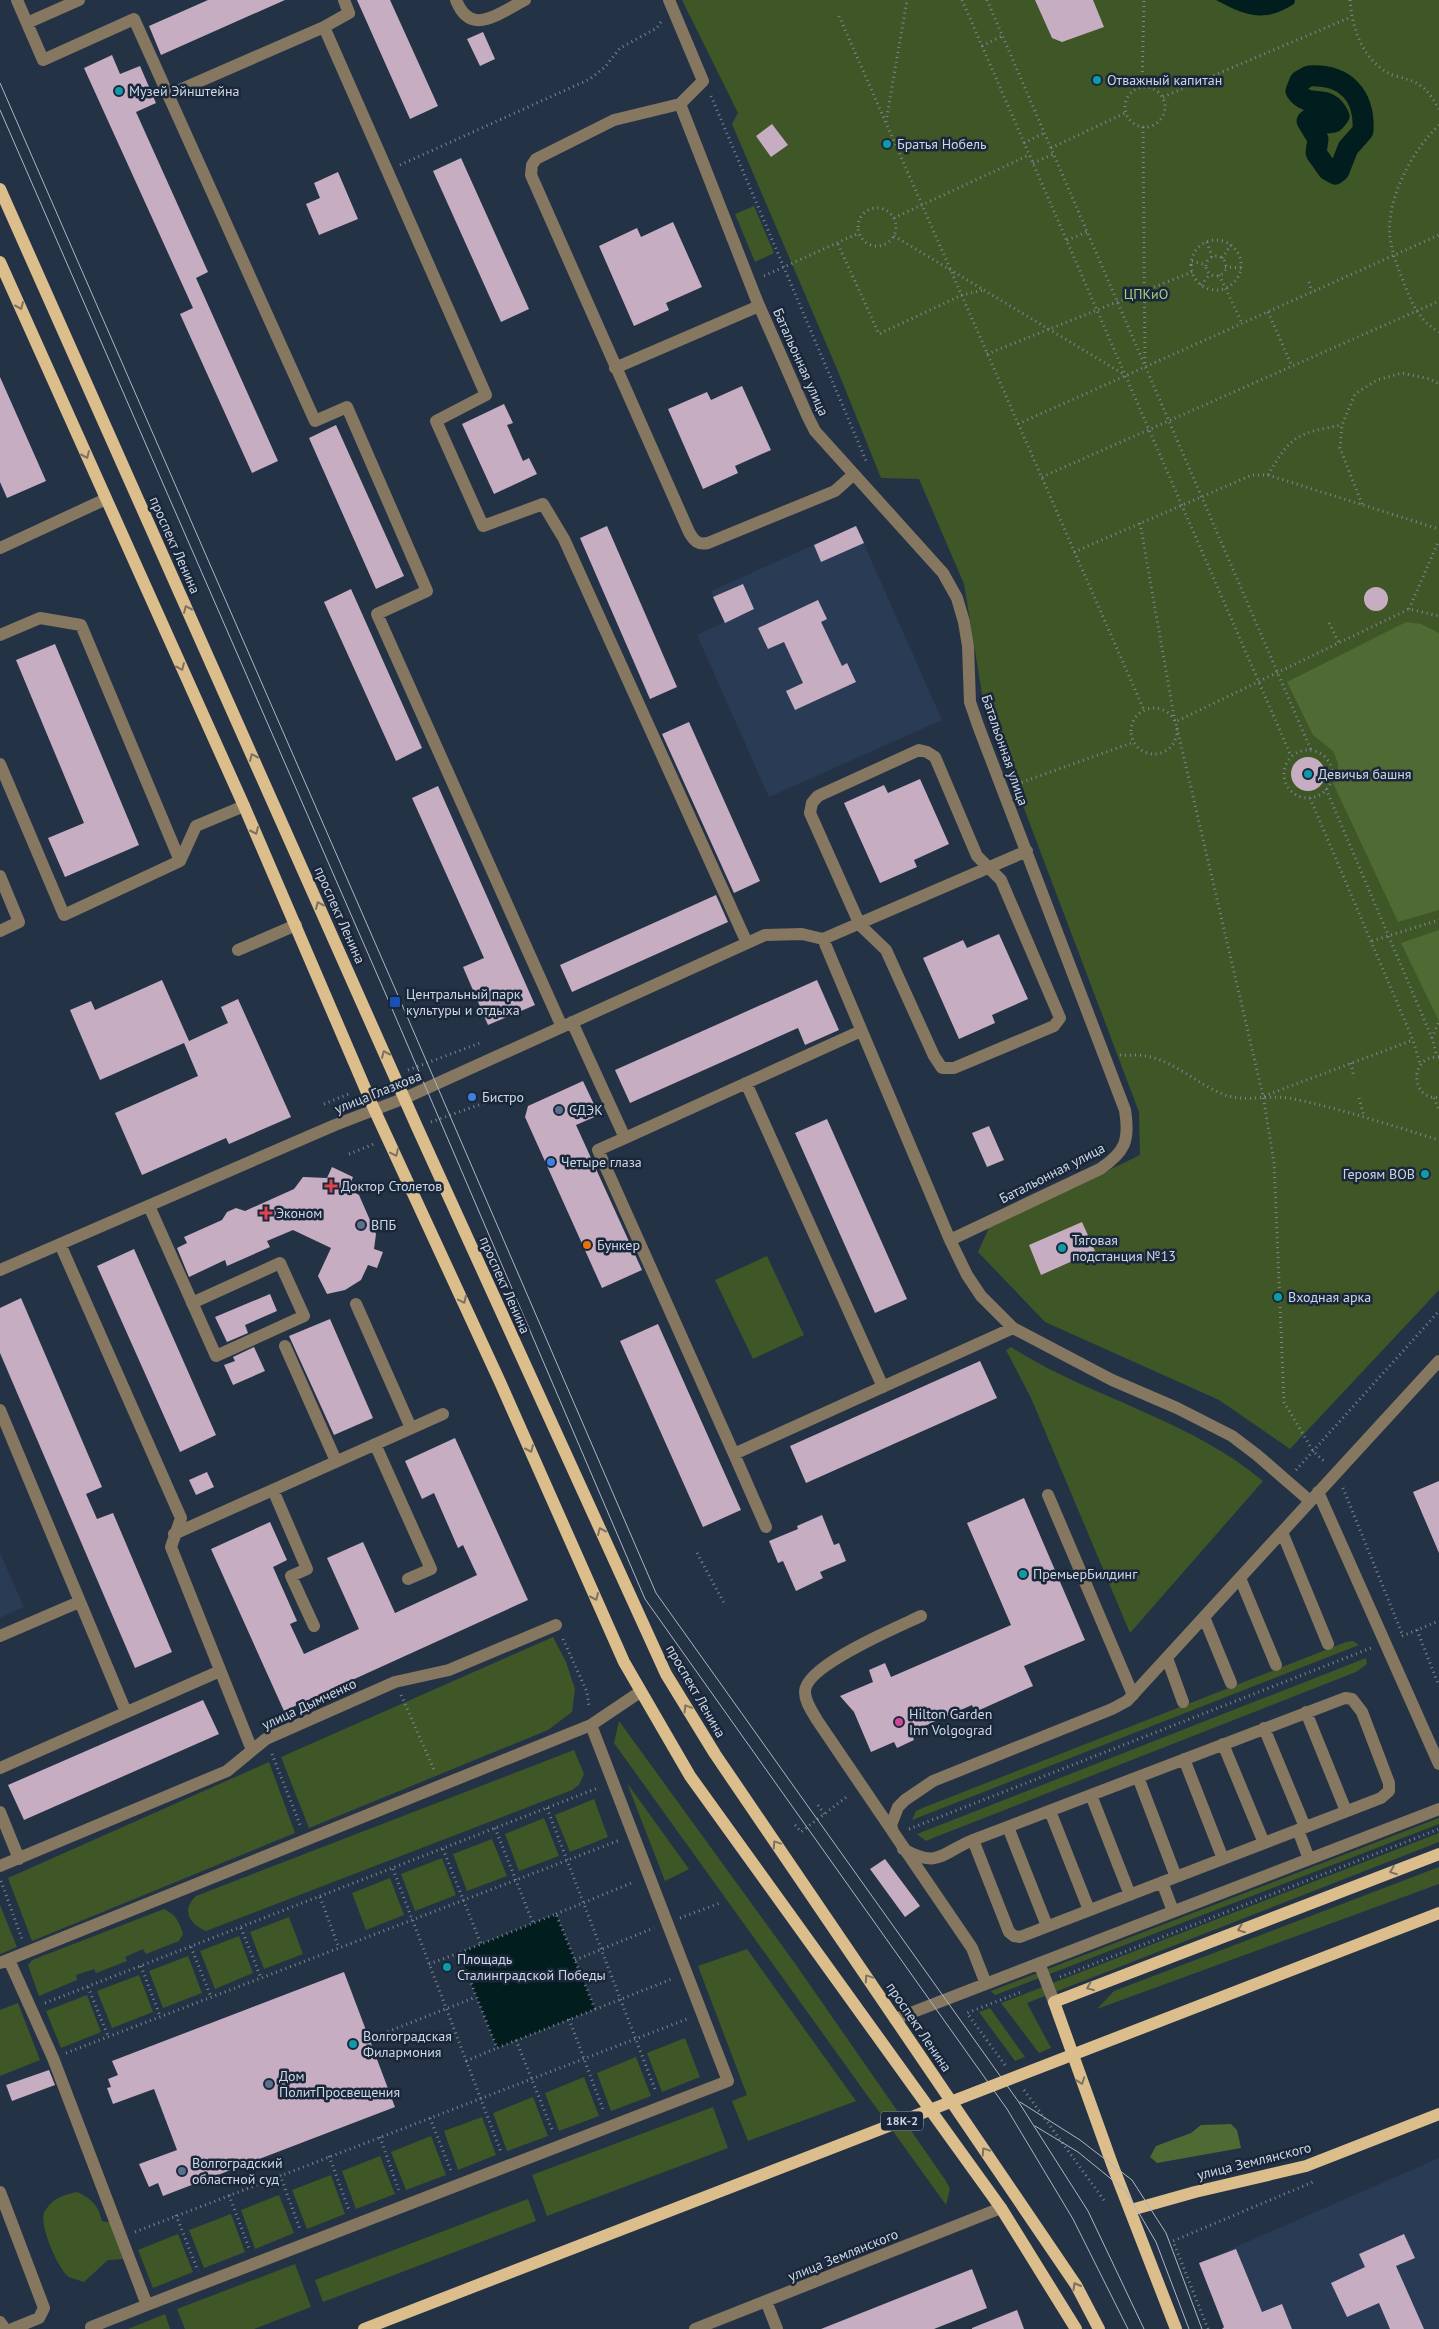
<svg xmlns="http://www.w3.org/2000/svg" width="1439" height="2329" font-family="'PT Sans',sans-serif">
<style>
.built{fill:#2a3b55}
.green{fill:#3f5626}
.forest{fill:#506a34}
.water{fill:#011d1e}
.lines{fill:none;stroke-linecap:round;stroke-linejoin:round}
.canal{stroke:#011d1e;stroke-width:21}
.building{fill:#c7adc1}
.path{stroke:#7b8797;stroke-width:3;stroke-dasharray:1 4;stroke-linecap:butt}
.minor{stroke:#867760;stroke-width:12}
.major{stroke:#dcbd8c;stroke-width:12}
.tram{stroke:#acb6c4;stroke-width:1}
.major-bridge{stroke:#dcbd8c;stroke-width:12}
.oneway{stroke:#7b7264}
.culture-dot{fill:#0f9aa8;stroke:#1a273b;stroke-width:2}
.transit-dot{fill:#1a4fb4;stroke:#1a273b;stroke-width:2}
.shop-dot{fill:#3f7fe0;stroke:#1a273b;stroke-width:2}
.service-dot{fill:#5c6f8a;stroke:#1a273b;stroke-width:2}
.health-dot{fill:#e0444e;stroke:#1a273b;stroke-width:2}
.food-dot{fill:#e8710a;stroke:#1a273b;stroke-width:2}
.hotel-dot{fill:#d1479c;stroke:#1a273b;stroke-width:2}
.labels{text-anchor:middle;stroke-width:5;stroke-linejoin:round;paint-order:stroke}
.shield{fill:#1a273b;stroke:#98a2b1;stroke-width:1}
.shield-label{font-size:12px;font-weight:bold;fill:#ced7e4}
.poi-label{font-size:14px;fill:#ced7e4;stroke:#1a273b;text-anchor:start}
.park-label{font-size:14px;fill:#a7d07f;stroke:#1a273b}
.street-label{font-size:14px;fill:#ced7e4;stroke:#1a273b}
</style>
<rect width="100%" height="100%" fill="#243246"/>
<!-- built -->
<path class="built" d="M856 526 942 720 769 797 697 635 724 622 711 591Z
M0 1553 24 1607 0 1618Z
M1439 2158V2329H1225L1199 2263Z"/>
<!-- green -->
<path class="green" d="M682 0H1439V1290L1290 1449 1219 1400 1045 1322 978 1252 989 1228 1140 1155 1139 1112 983 700 964 584 919 479 881 478 837 369 732 124 738 113Z
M754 206 774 253 755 262 735 214Z
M767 1256 804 1335 753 1359 715 1280Z
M1011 1347C1091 1398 1190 1419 1263 1481L1130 1633 1031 1398 1006 1350Z
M553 1637 566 1662 575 1689 572 1712 548 1730 309 1828 281 1757Z
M1353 1641 1359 1645 912 1820 916 1811 925 1807 1346 1642Z
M1366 1658 1367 1664 1356 1672 933 1838 926 1841 917 1834Z
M619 1721 794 1962 946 2181 950 2189 946 2205 614 1743Z
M574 1750 584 1774 579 1785 572 1790 206 1931C189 1924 181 1910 196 1896Z
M269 1762 295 1833 32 1941 8 1878Z
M627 1783 689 1869 665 1881Z
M594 1799 608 1837 570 1852 555 1815Z
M544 1818 559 1856 519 1871 505 1834Z
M1439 1818V1824L995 1995 991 1991Z
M1439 1833V1842L1027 2003 1051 2048 1039 2053 1001 2003Z
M492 1839 507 1876 467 1891 453 1854Z
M442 1858 456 1895 415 1911 401 1874Z
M1439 1867V1884L1097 2009 1114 1991Z
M390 1878 404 1915 366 1930 352 1893Z
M0 1905 17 1947 0 1954Z
M164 1909C176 1915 179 1921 183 1934L179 1941 146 1954 143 1949 125 1957 127 1961 96 1973 94 1969 76 1975 77 1980 39 1996 28 1965 32 1960Z
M289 1917 303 1954 264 1969 250 1932Z
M239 1936 253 1973 215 1989 200 1951Z
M747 1949 856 2101 748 2141 732 2101 747 2095 698 1966Z
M188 1956 202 1993 163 2008 149 1971Z
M139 1975 153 2012 112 2028 97 1991Z
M87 1995 101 2032 61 2048 46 2011Z
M18 2003 40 2060 0 2076V2010Z
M990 2008 1025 2057 1015 2061 979 2012Z
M685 2038 700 2077 662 2092 647 2053Z
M636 2057 651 2096 611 2111 597 2073Z
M584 2077 599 2116 559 2131 545 2093Z
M533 2097 548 2136 507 2151 493 2113Z
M713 2107 728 2148 547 2216 532 2175Z
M482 2117 496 2155 458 2170 444 2131Z
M431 2136 446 2175 406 2190 391 2152Z
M380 2156 395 2194 356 2209 342 2171Z
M331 2175 345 2214 307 2229 292 2190Z
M77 2192C92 2199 98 2205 102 2221L113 2223 123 2259 108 2260 84 2282C79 2280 73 2279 69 2277 58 2270 37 2221 45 2211 53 2198 63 2195 77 2192Z
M279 2195 294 2233 255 2249 241 2210Z
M528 2199 536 2221 323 2302 315 2280Z
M231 2214 245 2252 204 2268 189 2230Z
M178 2234 193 2272 153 2288 138 2250Z
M295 2264 311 2307 254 2329H185L177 2309Z
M165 2314 170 2329H128Z"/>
<!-- forest -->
<path class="forest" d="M1406 622 1421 624 1439 633V910L1398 922 1333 783 1338 774V763L1333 751 1313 735 1287 682Z
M1439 930V1021L1401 943Z
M1231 2124 1237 2130 1241 2148 1157 2163 1150 2157 1156 2146 1191 2133 1201 2125Z"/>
<!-- water -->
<path class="water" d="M1216 0H1295L1294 4C1264 23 1246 16 1216 0Z
M556 1914 595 2009 497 2048 459 1953Z"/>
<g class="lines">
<!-- canal -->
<path class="canal" d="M1309 76C1345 74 1365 95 1363 131L1348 148 1339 171 1335 174 1328 170 1316 153 1318 139 1307 121 1311 118 1327 123 1334 122 1339 116C1328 91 1309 111 1296 91L1300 81Z"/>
</g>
<!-- building -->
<path class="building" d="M208 0H285L161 55 149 26Z
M357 0H390L438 106 410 119Z
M1035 0H1093L1104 27 1062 42 1052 38Z
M483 32 495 59 480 66 467 39Z
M112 55 120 74 140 66 156 103 136 112 208 272 196 278 278 461 252 473 180 314 193 308 84 68Z
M772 124 788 145 771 157 756 136Z
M461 158 529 309 501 322 433 171Z
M338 172 358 219 319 235 306 204 320 198 314 183Z
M673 222 702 287 666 303 669 310 634 326 599 246 637 228 641 237Z
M0 377 46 481 7 498 0 482Z
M742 386 771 450 735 466 738 473 703 489 668 409 707 392 711 400Z
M504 404 513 423 507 425 523 461 529 458 537 474 494 494 462 424Z
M336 425 404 576 376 589 309 438Z
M607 526 677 687 650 699 580 538Z
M856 526 864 543 821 562 814 545Z
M743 584 754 609 725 623 713 597Z
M1364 599a12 12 0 1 1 24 0a12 12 0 1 1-24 0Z
M351 589 422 748 396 761 324 602Z
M818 600 827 619 821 622 842 666 847 663 856 682 795 710 786 691 803 683 784 642 768 649 758 628Z
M55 644 139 845 65 877 48 838 84 823 16 660Z
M689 722 760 881 734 893 662 734Z
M1291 774a17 17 0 1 1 34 0a17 17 0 1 1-34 0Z
M920 779 949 844 914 860 917 867 880 883 844 803 884 785 888 793Z
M438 786 535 1005 488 1025 463 967 484 958 412 798Z
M716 895 728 922 572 992 560 965Z
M999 934 1028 999 992 1015 995 1023 959 1039 923 958 963 940 967 948Z
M162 980 189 1041 228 1023 221 1007 238 999 291 1117 229 1144 226 1138 142 1175 115 1113 198 1076 184 1043 100 1080 70 1010 91 1001 95 1010Z
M817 980 839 1030 805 1045 798 1028 630 1103 615 1070Z
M583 1081 599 1115 576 1125 642 1270 602 1288 525 1117 528 1106Z
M827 1119 907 1299 875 1313 795 1133Z
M989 1126 1004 1160 987 1167 972 1133Z
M332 1167 353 1177 348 1189 359 1195 376 1234 374 1249 383 1252 377 1268 368 1265 361 1280 345 1290 327 1294 318 1276 331 1248 293 1230 267 1241 270 1247 227 1266 225 1260 189 1277 177 1248 187 1243 184 1237 222 1220 227 1212 236 1208 245 1211 294 1189 303 1177 327 1178Z
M1082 1222 1095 1251 1041 1275 1029 1245Z
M134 1249 216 1435 180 1452 97 1266Z
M270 1294 277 1311 245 1325 248 1333 227 1342 215 1317Z
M21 1298 102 1487 86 1494 97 1519 113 1513 172 1652 135 1668 0 1353V1308Z
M330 1319 373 1418 334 1435 289 1336Z
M658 1324 741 1510 703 1527 620 1341Z
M254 1347 265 1371 233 1385 224 1365 235 1361 233 1357Z
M980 1361 997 1398 806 1483 790 1446Z
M455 1438 528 1600 284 1711 211 1549 270 1522 287 1560 273 1567 297 1621 290 1624 304 1654 359 1629 327 1558 363 1542 395 1613 477 1575 463 1545 458 1548 434 1493 422 1499 405 1461Z
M207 1472 214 1487 196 1495 189 1480Z
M1439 1481V1553L1413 1492Z
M1024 1498 1085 1640 1024 1666 1033 1686 975 1712 972 1705 911 1732 914 1740 897 1748 894 1742 871 1752 854 1712 840 1696 873 1682 869 1670 885 1663 891 1677 1011 1625 967 1523Z
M822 1515 834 1545 839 1543 846 1561 820 1572 823 1578 796 1591 783 1561 778 1563 769 1541 798 1529 797 1526Z
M203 1700 219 1734 24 1820 8 1785Z
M885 1859 920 1906 905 1917 870 1869Z
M344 1972 395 2107 163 2196 158 2183 149 2187 139 2164 177 2150 154 2089 113 2104 107 2088 111 2087 108 2079 118 2075 112 2061Z
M49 2070 55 2085 12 2101 6 2085Z
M1404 2234 1415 2258 1396 2266 1424 2329H1390L1379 2303 1347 2317 1331 2283 1365 2267 1359 2254Z
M1236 2249 1262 2312 1282 2304 1292 2329H1222L1224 2327 1199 2263Z
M972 2269 987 2308 934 2329H821Z
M1017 2310 1024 2329H972V2328Z"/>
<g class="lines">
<!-- path -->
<path class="path" d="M962 0 1291 756
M987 0 1311 750
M1350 0C1352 28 1362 58 1388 73 1393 76 1401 77 1406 79 1423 83 1431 95 1439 109
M839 16 1144 710
M982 46 1002 36
M1125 107a20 20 0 1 1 40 0a20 20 0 1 1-40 0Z
M1142 87 1144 0
M711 96 867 463
M1163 97 1351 17
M886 122 907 0
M1439 125C1415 148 1393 187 1390 221 1387 244 1398 267 1406 288 1413 306 1421 322 1439 332
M1143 127 1145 364
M1024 143 1044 133
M1051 148 1125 113
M1033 163 1054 154
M400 165 590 79 605 67 620 48 657 28 661 22
M858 227a19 19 0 1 1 38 0a19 19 0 1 1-38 0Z
M894 218 1029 155
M894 236 1125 375
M1191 265a25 25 0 1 1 50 0a25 25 0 1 1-50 0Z
M1067 240 1087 232
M1207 242 1212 257
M838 244 879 334 962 295 983 290
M1206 266a10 10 0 1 1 20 0a10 10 0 1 1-20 0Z
M1222 258 1231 245
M1192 261 1206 265
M1225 267 1241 268
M1219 275 1242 323
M764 276 859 233
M1309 282 1312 292
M1201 285 1210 274
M1268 312 1292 366
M987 354 1192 272
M1018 424 1439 235
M1268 475C1291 435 1298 433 1342 425
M1042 477 1439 301
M1362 504 1340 448 1342 425 1355 394 1377 380 1402 373 1430 379 1439 384
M1140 523 1175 722 1409 609 1439 616
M1074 552 1252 475H1268L1439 529
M1409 609 1439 540
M1329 623 1339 643
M1131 731a23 23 0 1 1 46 0a23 23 0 1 1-46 0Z
M1177 728 1263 1096 1274 1162 1284 1402 1313 1451 1326 1463
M1284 774a24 24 0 1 1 48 0a24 24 0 1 1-48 0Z
M1017 784 1134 742
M1326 789 1432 1038 1437 1056
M1310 798 1413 1040 1420 1064
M1372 941 1439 920
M1432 1038 1439 1021
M1120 1055C1128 1056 1138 1054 1146 1056 1175 1061 1198 1085 1225 1095 1245 1102 1267 1095 1289 1098 1339 1108 1390 1125 1439 1140
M1439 1057C1407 1056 1412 1102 1439 1097
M1351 1063 1354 1078
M408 1070 480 1043
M1264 1096 1413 1040
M1359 1098 1364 1117
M1434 1098 1439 1110
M324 1104 351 1093
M431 1122 501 1097
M349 1154 374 1144
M1296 1470 1439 1311
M1343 1488 1403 1636
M697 1553 725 1605
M1417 1630 1439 1686
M1402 1636 1439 1621
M563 1639 587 1692 589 1707
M401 1695 435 1772
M272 1754 301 1827
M818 1805 824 1814
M547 1808 656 2092
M795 1825 801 1832 849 1795
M495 1828 533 1923
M909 1829 1371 1648
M443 1849 481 1944
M393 1869 501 2152
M1 1881 22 1939
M320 1897 339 1948
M556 1914 634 1882
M680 1918 720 1903
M241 1928 261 1978
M191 1947 211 1997
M575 1960 654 1928
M429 1964 459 1953
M141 1966 160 2016
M1060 1977 1439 1829
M88 1987 108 2036
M45 2003 598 1788
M595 2009 556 1914 459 1953 497 2048 672 1979
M569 2019 604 2112
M369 2039 476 1997
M516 2040 553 2132
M66 2053 620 1840
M466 2061 497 2048
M1005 2065 967 2013 1021 1992
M1024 2090 1106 2203
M430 2118 451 2171
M380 2137 399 2191
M329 2156 349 2210
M280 2175 300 2229
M229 2195 249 2248
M176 2215 198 2271
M135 2232 687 2019
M1208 2329 1173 2241 1313 2182"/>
<!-- minor -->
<path class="minor" d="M17 0 43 60 134 19 315 421 347 407 427 591 377 614 562 1027
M456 0C471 38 499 13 525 0
M669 0 703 81 680 104 757 301 807 415 815 431 943 573 957 598 964 622 968 646 970 702 979 728 1125 1110C1130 1141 1125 1152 1100 1169L950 1240
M27 23 79 0
M324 27 349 13 344 0
M168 95 324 27 486 395 436 421 483 526 543 504 564 539 747 943
M680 104 614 120 536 159 532 165 531 175 689 532C694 541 698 545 708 543L835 491 854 474
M615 368 759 306
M0 548 106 499
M0 635 40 618 81 625 180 861
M919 750 927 752 935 757 977 856 1001 880 1060 1018 1054 1026 954 1068H942L934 1056 886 950 860 925 810 813 812 803 818 796Z
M0 764 64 915 180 861 196 826 244 806
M0 876 19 922 0 931
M823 939 1027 851
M238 950 296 925
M572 1022 625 1138 598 1150 734 1454 1013 1328
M746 1083 883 1387
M625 1138 861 1031
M149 1206 216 1356 304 1316 280 1263 192 1303
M60 1244 181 1518 171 1547 252 1750
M0 1270 335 1125 405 1098 765 935 802 934 823 939 950 1240 967 1275 981 1296 1013 1328 1112 1380 1177 1408 1232 1436 1257 1455 1310 1501
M356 1304 411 1428
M285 1346 336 1461
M0 1410 126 1712
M375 1444 431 1569 408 1579
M734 1454 766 1527
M273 1490 307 1569 291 1576 314 1626
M1318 1492 1439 1764
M1048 1495 1133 1695
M1282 1532 1328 1644
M174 1534 443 1414
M1240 1578 1276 1665
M1204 1617 1231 1683
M0 1636 79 1602
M1167 1658 1183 1702
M1306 1712 1346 1811
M1264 1728 1305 1827
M1223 1744 1264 1843
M1184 1759 1223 1859
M0 1768 220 1671
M1138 1777 1176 1877
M1091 1795 1130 1895
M1050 1811 1089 1910
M0 1812 19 1859
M1008 1827 1047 1926
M1298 1830 1309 1859
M893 1832 817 1720C812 1711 805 1702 805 1692 804 1666 898 1627 921 1616
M903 1849C939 1869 941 1853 973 1840L1345 1698 1352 1699 1362 1712 1389 1783V1791L1381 1798 1020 1937 1014 1936 1009 1932 973 1840
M0 1866 227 1771 266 1739 395 1682 449 1670 556 1625
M1162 1882 1173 1911
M9 1960 53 2058 147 2305 728 2081 591 1725
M0 1963 591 1725 640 1692
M1039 1963 1054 2002
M986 1984 972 1948 893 1832 891 1825 898 1807 905 1800 933 1781 1112 1709 1127 1701 1439 1361
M895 2019 1439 1809
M0 2192 44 2308 39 2318 12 2329
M766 2301 777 2329
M0 2322 5 2329
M91 2327 147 2305
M695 2329 1001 2208"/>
<!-- major -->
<path class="major" d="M0 189 417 1127 666 1674 715 1754 1076 2285 1099 2329
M0 262 244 806 374 1109 500 1382 624 1662 690 1776 1001 2208 1076 2329
M1131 2210 1195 2192 1306 2166 1439 2114
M1176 2329 1112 2164 1054 2002 1439 1854"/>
<!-- tram -->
<path class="tram" d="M0 83 400 1000 656 1593 1018 2101 1088 2211 1144 2329
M0 110 390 1004 645 1599 1007 2109 1073 2219 1128 2329
M1020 2102 1080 2140 1132 2180 1166 2233 1202 2329
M1035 2126 1078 2152 1126 2191 1156 2242 1189 2329"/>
<!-- major-bridge -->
<path class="major-bridge" d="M364 2329 1439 1913"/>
</g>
<!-- one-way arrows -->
<defs><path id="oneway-chevron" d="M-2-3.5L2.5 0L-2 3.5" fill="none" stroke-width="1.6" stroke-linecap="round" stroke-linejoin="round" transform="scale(1.25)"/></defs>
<g class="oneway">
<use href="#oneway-chevron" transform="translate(20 306) rotate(66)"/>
<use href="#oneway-chevron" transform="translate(86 455) rotate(66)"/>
<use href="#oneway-chevron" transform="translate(187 609) rotate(-114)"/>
<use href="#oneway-chevron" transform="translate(181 667) rotate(66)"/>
<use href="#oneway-chevron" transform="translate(253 757) rotate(-114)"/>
<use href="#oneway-chevron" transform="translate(255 831) rotate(66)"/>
<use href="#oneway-chevron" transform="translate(319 905) rotate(-114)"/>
<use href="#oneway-chevron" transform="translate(385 1054) rotate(-114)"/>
<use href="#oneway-chevron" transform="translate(395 1153) rotate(65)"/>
<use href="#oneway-chevron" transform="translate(463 1300) rotate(65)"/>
<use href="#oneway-chevron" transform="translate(530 1449) rotate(66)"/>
<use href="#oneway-chevron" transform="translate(601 1531) rotate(-114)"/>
<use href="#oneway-chevron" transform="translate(595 1597) rotate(66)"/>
<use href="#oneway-chevron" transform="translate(687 1708) rotate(-121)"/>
<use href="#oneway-chevron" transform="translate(776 1844) rotate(-124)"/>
<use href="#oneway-chevron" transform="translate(1393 1871) rotate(159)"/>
<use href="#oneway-chevron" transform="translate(1241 1929) rotate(159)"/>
<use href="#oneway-chevron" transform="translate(868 1978) rotate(-124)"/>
<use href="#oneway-chevron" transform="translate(1090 1987) rotate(158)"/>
<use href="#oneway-chevron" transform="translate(1081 2081) rotate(71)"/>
<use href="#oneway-chevron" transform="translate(985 2151) rotate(-124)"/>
<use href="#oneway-chevron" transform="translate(1076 2286) rotate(-120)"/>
</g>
<!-- markers -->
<g class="culture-dot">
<circle cx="1097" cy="80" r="5"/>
<circle cx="119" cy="91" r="5"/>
<circle cx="887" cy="144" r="5"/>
<circle cx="1308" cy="774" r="5"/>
<circle cx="1425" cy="1174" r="5"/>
<circle cx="1062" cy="1248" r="5"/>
<circle cx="1278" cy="1297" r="5"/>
<circle cx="1023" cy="1574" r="5"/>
<circle cx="447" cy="1967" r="5"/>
<circle cx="353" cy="2044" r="5"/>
</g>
<rect class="transit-dot" x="389" y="996" width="12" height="12" rx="2.5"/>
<g class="shop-dot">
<circle cx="472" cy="1097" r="5"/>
<circle cx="551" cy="1162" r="5"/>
</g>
<g class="service-dot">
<circle cx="559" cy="1110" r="5"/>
<circle cx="361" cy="1225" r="5"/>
<circle cx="269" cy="2084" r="5"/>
<circle cx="182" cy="2171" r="5"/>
</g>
<g class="health-dot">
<path d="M328.5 1178.5h5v5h5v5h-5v5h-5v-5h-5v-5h5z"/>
<path d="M263.5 1205.5h5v5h5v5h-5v5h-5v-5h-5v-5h5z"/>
</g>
<circle class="food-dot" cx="587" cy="1245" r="5"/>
<circle class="hotel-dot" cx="899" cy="1722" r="5"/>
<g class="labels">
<!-- shield labels -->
<rect class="shield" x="881" y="2111.5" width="42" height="19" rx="4"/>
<g class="shield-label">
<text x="902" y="2125">18К-2</text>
</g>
<!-- poi labels -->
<g class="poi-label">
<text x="1107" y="85">Отважный капитан</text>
<text x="129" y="96">Музей Эйнштейна</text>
<text x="897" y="149">Братья Нобель</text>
<text x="1318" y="779">Девичья башня</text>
<text x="406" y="999">Центральный парк<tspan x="406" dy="16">культуры и отдыха</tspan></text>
<text x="482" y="1102">Бистро</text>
<text x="569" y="1115">СДЭК</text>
<text x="561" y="1167">Четыре глаза</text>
<text x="1415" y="1179" text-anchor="end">Героям ВОВ</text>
<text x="341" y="1191">Доктор Столетов</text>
<text x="276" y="1218">Эконом</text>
<text x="371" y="1230">ВПБ</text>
<text x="1072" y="1245">Тяговая<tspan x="1072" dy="16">подстанция №13</tspan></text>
<text x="597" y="1250">Бункер</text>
<text x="1288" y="1302">Входная арка</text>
<text x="1033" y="1579">ПремьерБилдинг</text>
<text x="909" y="1719">Hilton Garden<tspan x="909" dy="16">Inn Volgograd</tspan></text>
<text x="457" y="1964">Площадь<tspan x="457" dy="16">Сталинградской Победы</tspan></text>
<text x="363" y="2041">Волгоградская<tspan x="363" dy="16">Филармония</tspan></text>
<text x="279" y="2081">Дом<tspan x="279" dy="16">ПолитПросвещения</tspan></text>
<text x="192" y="2168">Волгоградский<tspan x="192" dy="16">областной суд</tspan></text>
</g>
<!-- park labels -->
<g class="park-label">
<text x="1146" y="299">ЦПКиО</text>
</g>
<!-- street labels -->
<g class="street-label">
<text transform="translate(801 362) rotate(66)" y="5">Батальонная улица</text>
<text transform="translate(175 545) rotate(66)" y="5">проспект Ленина</text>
<text transform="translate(1005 750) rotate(71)" y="5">Батальонная улица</text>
<text transform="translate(340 915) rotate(66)" y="5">проспект Ленина</text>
<text transform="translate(378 1092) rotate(-22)" y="5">улица Глазкова</text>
<text transform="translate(1052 1173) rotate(-27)" y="5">Батальонная улица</text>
<text transform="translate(505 1285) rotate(66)" y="5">проспект Ленина</text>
<text transform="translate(696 1691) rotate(60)" y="5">проспект Ленина</text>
<text transform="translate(309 1704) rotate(-25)" y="5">улица Дымченко</text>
<text transform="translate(919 2027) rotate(56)" y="5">проспект Ленина</text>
<text transform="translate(1254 2161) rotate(-14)" y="5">улица Землянского</text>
<text transform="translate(843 2255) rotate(-22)" y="5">улица Землянского</text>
</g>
</g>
</svg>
